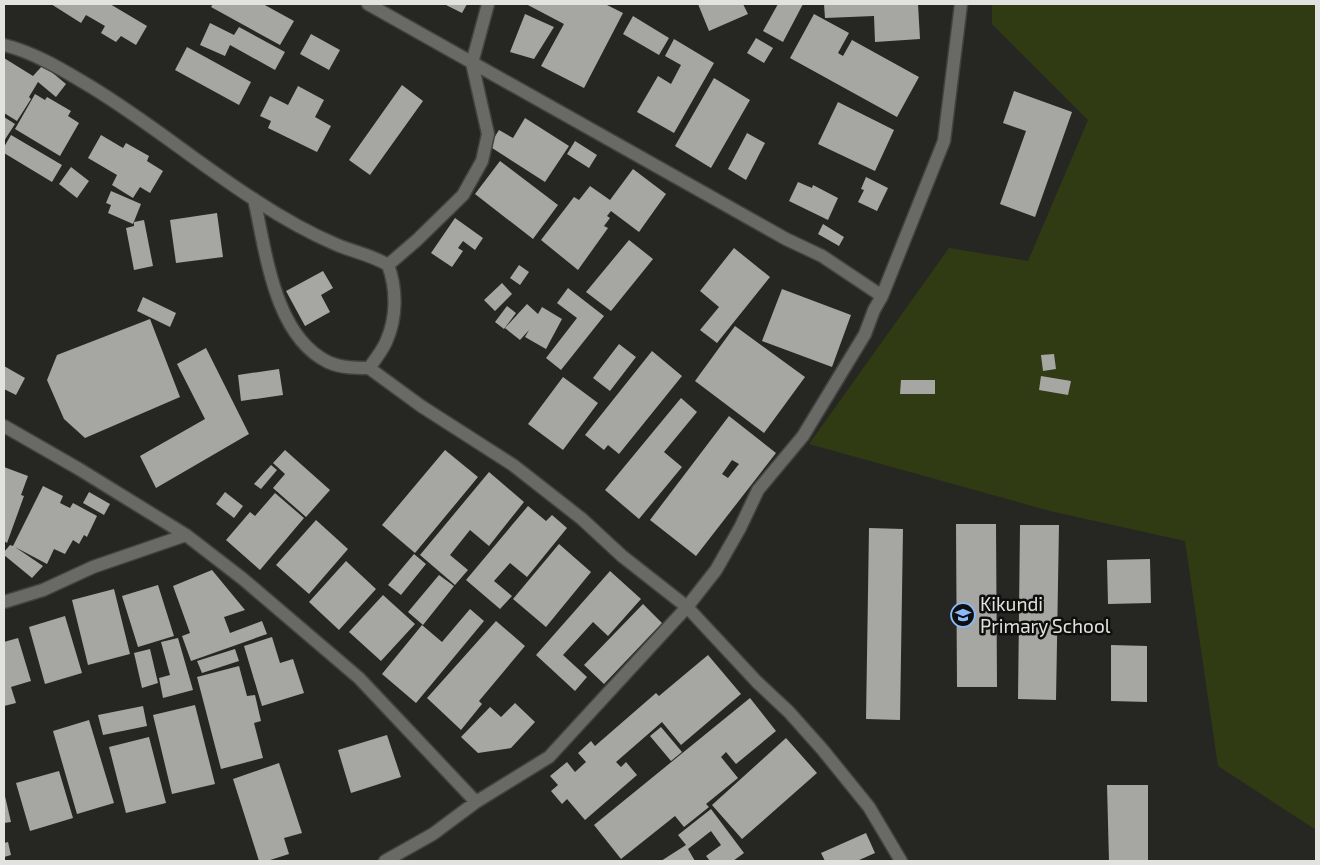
<svg xmlns="http://www.w3.org/2000/svg" width="1320" height="865" font-family="'Exo 2',sans-serif">
<style>
.green{fill:#303b14}
.building{fill:#a6a7a3;fill-rule:evenodd}
.lines{fill:none;stroke-linecap:round;stroke-linejoin:round}
.minor-casing{stroke:#424240;stroke-width:15}
.minor{stroke:#696a66;stroke-width:12}
.labels{text-anchor:middle;stroke-width:5;stroke-linejoin:round;paint-order:stroke}
.poi-label{font-size:19px;fill:#e2e2e0;stroke:#0f0f0e;text-anchor:start}
</style>
<rect width="100%" height="100%" fill="#262723"/>
<!-- green -->
<path class="green" d="M992 4H1316V830L1218 766 1185 541 1050 511 809 444 949 248 1028 261 1088 120 992 24Z"/>
<!-- building -->
<path class="building" d="M51 4H110L147 26 136 45 121 36 116 42 101 33 105 26 86 15 81 23Z
M213 4H263L294 21 280 45 211 7Z
M444 4H467L462 13Z
M526 4H605L623 13 584 88 541 66 564 24Z
M698 4H743L748 14 709 31Z
M778 4H803L783 42 763 31Z
M824 4H918L920 39 875 42 874 16 825 18Z
M525 14 554 27 534 59 510 52Z
M814 14 849 33 838 53 843 56 852 40 919 77 897 117 790 58Z
M633 16 669 38 659 55 623 34Z
M210 23 234 35 239 27 285 52 275 70 230 45 225 56 200 45Z
M311 34 340 50 329 70 300 54Z
M756 38 773 48 764 63 747 53Z
M674 39 714 63 674 133 637 112 658 76 671 84 681 65 665 56Z
M187 47 251 82 239 105 175 70Z
M4 58 33 76 43 65 66 84 56 97 38 82 29 97 31 99 17 121 4 113Z
M714 78 750 100 711 168 675 146Z
M402 85 423 101 370 175 349 160Z
M298 86 324 100 315 117 331 126 317 152 268 128 271 121 260 116 270 96 288 105Z
M1014 91 1072 112 1035 217 1000 204 1026 131 1003 123Z
M35 94 45 100 47 97 71 111 68 116 79 123 60 156 15 129Z
M838 102 894 130 875 171 818 144Z
M4 117 15 124 4 141Z
M525 118 569 146 545 182 489 146 499 130 513 138Z
M747 133 765 143 746 180 728 169Z
M11 135 62 165 52 182 4 153V147Z
M101 135 123 148 126 143 149 156 147 161 163 171 150 193 140 187 133 198 112 185 117 175 88 158Z
M575 141 597 155 589 168 567 154Z
M500 161 558 205 533 239 475 194Z
M71 167 89 181 77 198 59 184Z
M633 169 666 194 639 232 611 211 607 216 610 218 604 226 608 228 578 270 541 240 574 197 579 200 590 186 610 200Z
M866 177 888 188 877 211 858 202 864 190 861 189Z
M798 182 812 188 813 185 838 198 828 220 789 201Z
M111 191 141 204 133 224 108 213 111 205 106 203Z
M217 213 223 257 176 263 170 220Z
M455 218 483 238 475 250 463 241 458 248 463 251 452 267 431 253Z
M144 220 153 266 134 270 126 228 134 226V222Z
M823 224 844 237 839 246 818 234Z
M629 240 653 259 611 311 586 292Z
M734 248 770 277 717 343 700 330 719 307 700 291Z
M519 265 529 272 520 285 510 278Z
M323 271 333 288 321 295 330 312 305 326 286 291Z
M502 283 512 294 495 311 484 300Z
M568 288 604 316 561 370 546 358 577 318 557 303Z
M782 289 851 315 832 367 762 341Z
M143 297 176 313 170 327 137 311Z
M527 304 538 314 542 307 562 319 546 349 525 337 529 330 520 340 505 328Z
M507 306 516 313 504 329 495 322Z
M150 319 180 397 85 438 64 419 47 380 57 355Z
M735 326 805 377 764 433 695 381Z
M619 344 636 357 610 391 593 378Z
M206 348 249 434 156 488 140 456 205 419 177 364Z
M652 351 682 376 619 454 608 445 604 450 585 435Z
M1054 354 1056 369 1043 371 1041 355Z
M4 366 25 378 16 395 4 389Z
M279 369 283 395 241 401 238 375Z
M1041 376 1071 381 1068 395 1039 390Z
M563 377 598 403 563 450 528 424Z
M901 380H935V394H900Z
M681 398 697 412 664 452 682 467 639 519 605 490Z
M729 416 776 453 696 556 650 520ZM732 460 739 464 728 478 722 474Z
M285 450 330 490 306 517 273 488 285 474 273 463Z
M445 450 478 477 415 553 382 525Z
M271 465 277 470 261 489 254 484Z
M4 467 28 476 21 495 24 496 7 543 4 541Z
M489 472 524 502 489 546 470 530 450 555 468 570 455 585 420 555Z
M43 486 63 496 60 503 70 508 73 503 97 516 87 537 84 535 79 544 73 540 65 554 54 549 47 564 15 547 43 566 32 578 4 555V552L10 545 13 546Z
M89 492 110 504 104 515 83 503Z
M225 492 243 506 234 518 216 504Z
M275 493 304 518 260 570 226 540 250 512 255 516Z
M528 506 546 521 552 515 567 528 527 577 510 563 494 581 512 596 500 609 466 580Z
M316 520 348 549 309 594 276 565Z
M956 524H996L997 687H957Z
M1020 525H1059L1056 700 1018 699Z
M869 528 903 529 900 720 866 719Z
M559 544 591 572 546 627 513 599Z
M414 554 426 564 401 595 388 585Z
M1150 559 1151 603 1108 604 1107 560Z
M346 561 376 589 339 630 309 602Z
M212 570 245 610 224 617 230 633 262 621 267 634 191 661 182 636 190 633 173 586Z
M610 571 641 599 608 636 593 622 563 655 587 677 575 691 536 655Z
M439 575 454 586 423 625 408 612Z
M158 585 174 636 138 647 122 596Z
M114 589 130 654 88 665 72 600Z
M383 595 415 624 381 661 349 632Z
M643 604 662 623 604 684 584 665Z
M470 609 484 621 416 703 382 674 422 625 442 642Z
M65 616 82 673 45 684 29 627Z
M496 621 525 646 479 701 482 704 461 730 427 698Z
M272 637 280 663 293 659 304 693 262 706 244 646Z
M18 638 31 681 11 687 16 703 4 706V642Z
M178 638 193 690 163 698 159 678 170 675 161 642Z
M1111 645 1147 646V702L1111 701Z
M150 649 158 683 142 688 134 653Z
M235 649 239 661 202 673 197 661Z
M708 655 741 694 681 745 662 722 616 762 621 767 626 762 637 775 585 820 567 799 562 804 551 791 558 785 550 776 567 762 575 772 586 762 578 753 591 741 595 746 656 693 659 696Z
M239 666 247 696 255 695 261 721 254 723 263 758 221 769 197 677Z
M750 698 776 731 736 764 726 752 721 757 738 778 706 804 709 807 684 827 675 816 621 859 594 825Z
M515 703 535 722 511 748 478 753 461 737 490 707 501 717Z
M195 705 215 784 172 794 153 715Z
M143 706 147 726 103 735 98 715Z
M89 720 114 803 77 814 53 731Z
M661 727 682 752 671 761 650 736Z
M387 735 401 777 351 793 338 750Z
M149 737 166 803 126 813 109 747Z
M786 738 817 773 742 839 712 805Z
M279 763 302 833 284 838 289 854 267 861H259L233 779Z
M59 771 73 818 30 831 16 783Z
M1107 785H1148V860L1109 861Z
M4 792 11 822 4 823Z
M711 809 744 853 733 861H710L706 856 721 845 711 831 688 849 695 861H661L686 845 678 835Z
M866 833 875 853 857 861H825L821 853Z
M8 842 11 855 4 857V843Z"/>
<g class="lines">
<!-- minor casing -->
<g class="minor-casing">
<path id="minor" d="M368 4 786 239 822 256 882 296 874 310 865 334 803 436 758 490 740 528 716 570 687 607 549 757 476 802 433 834 385 861
M4 45C32 52 58 67 83 82 143 117 197 163 255 200 281 217 307 232 335 244 353 252 372 255 388 265L417 240 463 195 482 161 488 134 472 63 488 4
M254 199C266 251 274 336 328 362 341 368 356 368 369 368 375 360 382 351 386 342 397 318 397 289 388 265
M882 296 944 141 961 4
M369 368 421 406 513 465 582 519 622 556 687 607 757 682 789 712 822 749 869 807 901 861
M4 426 79 469 186 535 243 579 359 678 476 802
M4 602 43 590 93 567 186 535"/>
</g>
<!-- minor -->
<use href="#minor" class="minor"/>
</g>
<!-- icons -->
<defs>
<g id="school-ring" transform="scale(1.25)"><circle r="9.5" fill="#0f0f0e" stroke="#8abafc" stroke-width="1.5"/><path d="M0-5L7-2L0 1L-7-2ZM-4 1L0 2.5L4 1V4Q0 6-4 4Z" fill="#8abafc"/></g>
</defs>
<g fill-rule="evenodd">
<use href="#school-ring" x="963" y="615"/>
</g>
<g class="labels">
<!-- poi labels -->
<g class="poi-label">
<text x="980" y="611">Kikundi<tspan x="980" dy="22">Primary School</tspan></text>
</g>
</g>
<!-- border -->
<rect width="1320" height="865" fill="none" stroke="#e2e2e0" stroke-width="10"/>
</svg>
